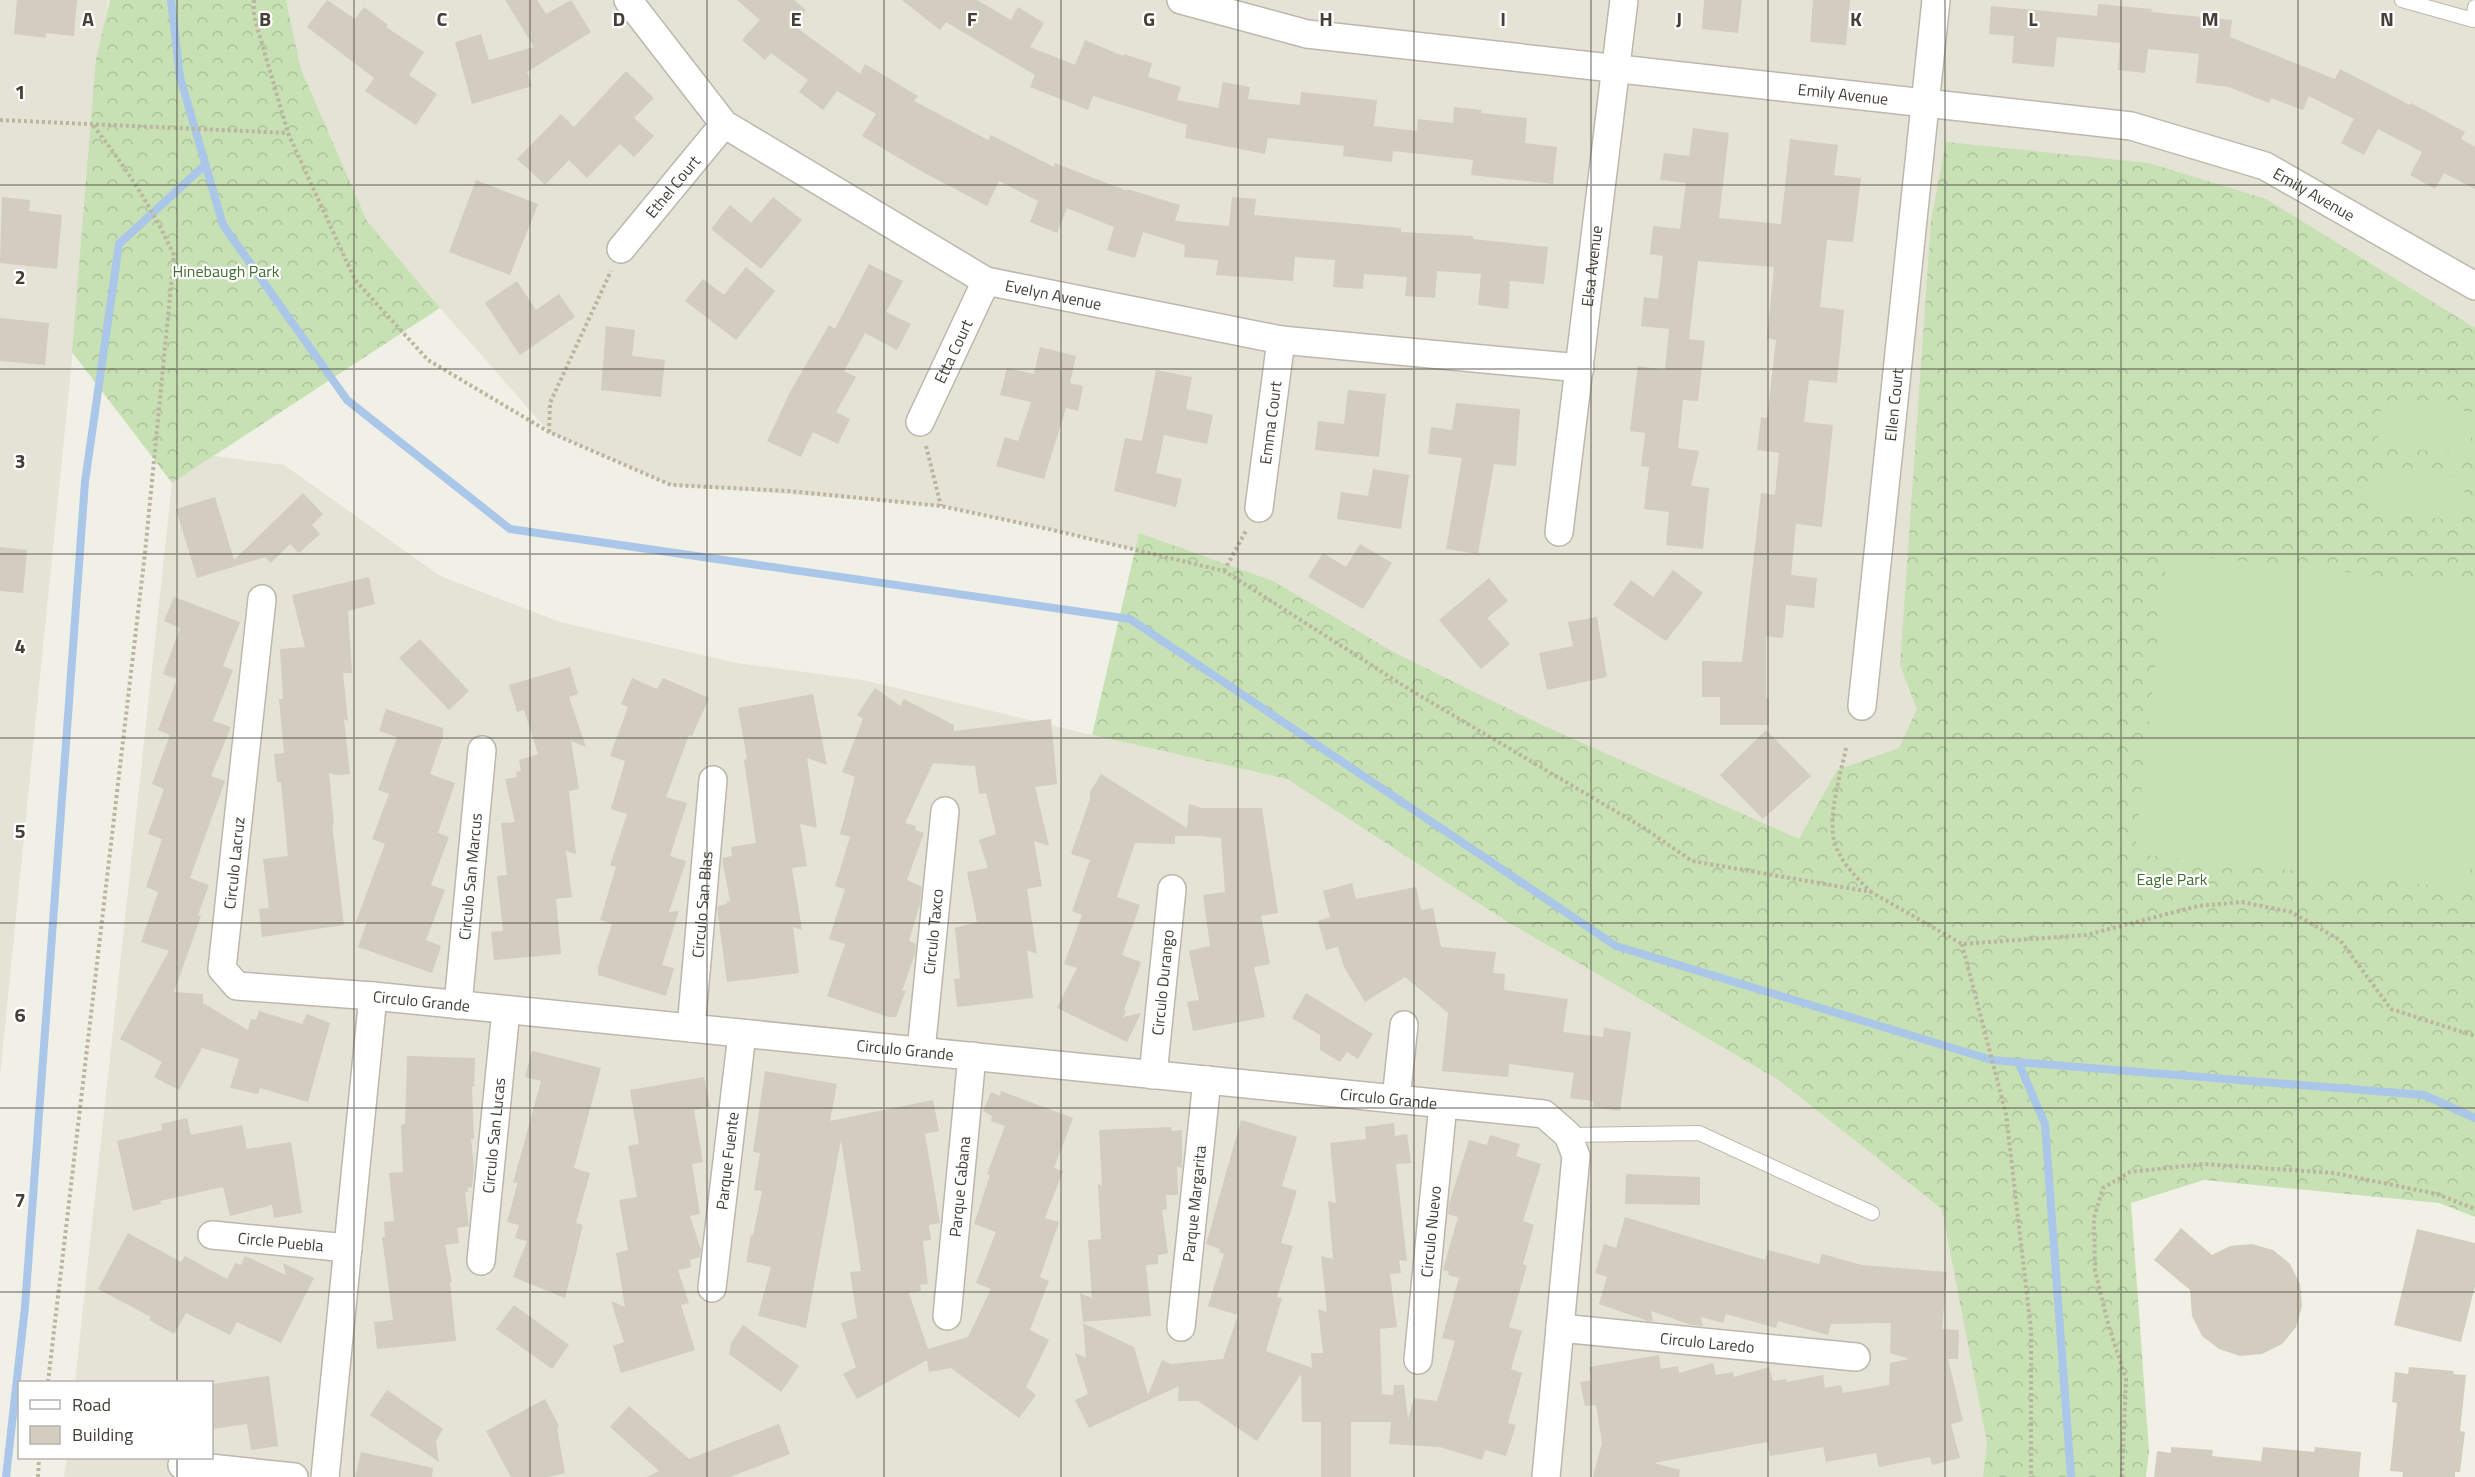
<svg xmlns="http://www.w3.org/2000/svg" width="2475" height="1477" font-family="'Titillium Web',sans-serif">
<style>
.residential{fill:#e5e2d6}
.forest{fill:url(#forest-crowns)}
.pitch{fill:#c7e1b4}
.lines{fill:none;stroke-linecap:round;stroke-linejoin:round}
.stream{stroke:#aac6e8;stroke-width:8}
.building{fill:#d2cdbe}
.lane-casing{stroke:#bcb8ab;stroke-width:16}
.street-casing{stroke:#bcb8ab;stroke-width:30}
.path{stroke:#bcb59e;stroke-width:4;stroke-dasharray:3 3;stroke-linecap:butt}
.lane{stroke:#fff;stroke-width:14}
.street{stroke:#fff;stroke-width:27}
.grid{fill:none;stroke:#444037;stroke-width:1.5;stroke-opacity:0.55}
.labels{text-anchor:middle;stroke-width:4.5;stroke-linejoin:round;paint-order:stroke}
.street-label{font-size:16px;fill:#444037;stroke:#fff}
.park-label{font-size:16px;fill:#406f31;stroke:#fff}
.grid-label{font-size:20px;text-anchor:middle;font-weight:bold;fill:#444037;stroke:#fff;stroke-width:4.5;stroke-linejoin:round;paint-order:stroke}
</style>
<defs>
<pattern id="forest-crowns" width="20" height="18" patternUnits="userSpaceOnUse" patternTransform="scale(1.5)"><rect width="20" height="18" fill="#c7e1b4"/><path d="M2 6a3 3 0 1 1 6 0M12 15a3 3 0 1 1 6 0" fill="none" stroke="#acc29b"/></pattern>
</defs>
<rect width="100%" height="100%" fill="#f1f0e7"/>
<!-- residential -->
<path class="residential" d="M0 0H108L0 1076Z
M286 0H2475V1036L1962 944 1224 571 1053 530 941 506 671 485 549 432 440 308 367 221 301 69Z
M214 456 284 465 440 576 560 622 737 663 863 680 1092 735 1287 779 1506 921 1777 1079 1943 1209 1987 1443 1983 1477H64L67 1458H212V1382H75L172 483Z"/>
<!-- forest -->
<path class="forest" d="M110 0H286L301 69 367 221 440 308 172 483 72 352 96 59Z
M1946 142 2149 163 2266 199 2475 328V1217L2439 1203 2204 1180 2131 1203 2149 1451 2146 1477H1983L1987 1443 1942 1209 1777 1079 1506 921 1287 779 1092 735 1139 533 1273 581 1395 653 1544 726 1799 839 1837 770 1899 748 1917 709 1900 665 1931 221Z"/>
<!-- pitch -->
<path class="pitch" d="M2382 403 2474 412 2469 456 2377 445Z
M2375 468 2466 478 2461 521 2370 511Z
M2167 553 2475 586V824L2468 889 2135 854Z"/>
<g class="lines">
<!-- stream -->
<path class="stream" d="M171 0 180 77 223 225 347 400 510 529 1130 619 1616 946 1992 1060 2424 1095 2475 1118
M2019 1064 2045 1124 2071 1477
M6 1477 25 1307 85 482 119 244 205 165"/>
</g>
<!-- building -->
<path class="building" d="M17 0H77L74 36 46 33V38L14 34Z
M327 0 355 19 364 7 388 25 386 27 424 52 409 75 437 94 416 125 365 91 374 78 307 27Z
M505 0H537L546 14 571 0 591 32 527 72 532 86 472 104 455 42 481 34 489 60 534 47Z
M737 0H794L806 10 793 25 860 74 865 64 918 96 914 101 988 140 991 135 1054 167 1055 163 1127 191V189L1180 205 1175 221 1229 226 1232 197 1256 199 1254 215 1401 228V232L1473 236V239L1548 247 1544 284 1510 281 1508 309 1478 305 1481 274 1437 271 1435 298 1405 296 1407 277 1364 274 1363 289 1333 287 1335 260 1295 257 1293 281 1216 275 1218 260 1184 257 1185 245 1143 232 1135 258 1107 250 1114 227 1067 208 1057 233 1030 222 1038 201 999 181 987 206 919 170 862 136 876 114 837 91 823 110 799 92 808 80 771 53 765 60 742 40 760 20Z
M902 0H977L1011 20 1018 7 1044 23 1030 47 1075 65 1085 40 1123 56 1124 54 1152 63 1148 77 1181 87 1177 100 1218 108 1223 82 1250 87 1248 99 1300 105 1301 92 1377 100 1374 126 1417 131 1418 119 1453 123 1454 107 1482 110 1481 113 1527 118 1525 143 1557 147 1553 184 1471 175 1473 160 1393 151 1392 162 1343 156 1344 146 1268 138 1265 154 1185 138 1187 125 1093 96 1088 110 1030 87 1035 75 946 22 940 30Z
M1704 0H1742L1738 33 1702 29Z
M1813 0H1850L1846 45 1810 42Z
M2098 4 2152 9 2151 12 2232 20 2230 37 2335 79 2340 69 2410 105 2411 103 2465 132 2461 139 2475 147V189L2444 173 2435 189 2410 175 2422 152 2378 129 2364 155 2341 143 2354 119 2309 96 2303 110 2271 98 2269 103 2229 87 2196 83 2199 54 2148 49 2145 73 2118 70 2120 43 2057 37 2054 67 2012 63 2014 36 1989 34 1991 6 2097 16Z
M626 71 654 98 634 118 654 136 634 157 620 144 587 178 569 160 545 185 517 159 561 114 574 127Z
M1693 128 1729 133 1719 218 1781 224 1790 139 1838 145 1834 175 1861 178 1853 242 1827 240 1820 307 1844 310 1837 383 1809 380 1804 422 1833 425 1822 527 1796 524 1791 575 1817 578 1814 608 1786 605 1783 638 1766 636V698H1769V725H1720V697H1702V661L1742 662 1761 493 1775 495 1779 453 1757 450 1761 417 1767 418 1776 340 1767 338 1774 267 1698 261 1689 339 1705 341 1698 401 1683 400 1678 448 1699 451 1691 486 1709 488 1703 549 1666 545 1669 512 1644 509 1649 467 1641 466 1645 433 1630 431 1638 366 1665 370 1669 329 1641 326 1644 297 1658 299 1663 256 1650 254 1653 226 1680 229 1686 183 1660 180 1664 153 1689 156Z
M476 180 538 204 510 275 449 252Z
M2 197 30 200 29 211 62 215 57 269 0 263Z
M773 197 802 220 761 269 711 229 730 205 751 223Z
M869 264 903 281 886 312 911 324 897 350 865 333 844 371 856 377 836 412 850 419 838 444 813 432 801 457 767 441 790 392 829 325 835 329Z
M746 267 775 291 736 340 685 301 703 279 724 295Z
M517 281 536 310 559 294 575 317 520 355 485 303Z
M0 318 49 323 45 365 0 361Z
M606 326 635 330 632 356 665 360 661 397 601 390Z
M1040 347 1076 356 1070 383 1083 386 1078 411 1066 408 1044 479 996 466 1005 437 1018 441 1031 402 1000 395 1007 368 1034 374Z
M1156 370 1192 377 1186 409 1213 415 1207 444 1164 435 1156 473 1182 479 1176 507 1114 491 1125 438 1142 441Z
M1348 390 1386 394 1379 457 1315 450 1318 421 1344 424Z
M1456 403 1520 409 1516 466 1494 464 1478 554 1446 549 1462 458 1428 454 1431 427 1452 430Z
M1373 469 1409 475 1401 529 1337 519 1341 492 1368 496Z
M303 493 323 514 312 525 320 534 299 553 290 544 271 563 265 557 197 578 176 509 215 497 234 560Z
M1360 544 1392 563 1363 609 1308 577 1323 553 1346 567Z
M0 547 27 550 23 593 0 591Z
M1673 570 1703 593 1666 641 1613 605 1631 580 1653 597Z
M369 577 375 604 348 611 352 673H343L348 721 344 719 350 774 337 775 329 773 334 825 332 824 344 925 262 937 259 909 269 908 263 859 288 856 281 782H277L274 754 284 753 279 699H283L280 649 305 647 292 595Z
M1489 578 1508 601 1487 618 1510 644 1481 669 1439 620Z
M174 597 240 622 223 666 233 670 213 721 231 727 211 776 225 781 190 878 209 885 198 915 201 916 174 992 203 994V1003L248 1030 251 1019 256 1020 259 1011 302 1024 307 1014 330 1023 308 1102 260 1088 258 1094 230 1088 239 1059 202 1048 179 1090 154 1077 162 1062 120 1039 169 951 141 942 158 892 146 887 162 839 148 834 164 789 152 784 170 735 158 730 177 679 163 674 180 628 164 621Z
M1597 617 1607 677 1547 690 1539 653 1573 646 1568 622Z
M420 639 469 691 449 710 399 658Z
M570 667 578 694 569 697 586 747 571 741 579 789 569 791 576 854 566 851 572 897 556 899 561 954 494 960 491 932 503 931 497 876 507 875 501 823 515 822 505 779 517 777 516 772 521 771 519 760 538 754 524 710 517 712 509 685Z
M632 678 657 689 663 678 709 698 692 736 689 735 666 797 687 803 670 856 686 861 669 912 679 911 662 965 674 968 666 996 598 975V967L612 924 600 920 616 867 610 865 627 814 611 809 625 761 610 756 628 707 621 704Z
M875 688 900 706 904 699 954 725V731L1051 719 1057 784 1035 787 1049 846 1034 841 1042 886 1027 889 1037 954 1027 950 1033 998 957 1007 954 979 960 978 955 928 977 922 967 872 988 868 979 840 996 834 986 793 979 794 975 766 933 763 905 823 916 826 915 830 924 833 907 880 922 887 920 904 909 941 916 944 915 954 902 991 906 990 896 1017H888L827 996 845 944 829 939 845 889 835 886 850 837 840 834 855 777 842 772 863 719 857 715Z
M813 694 827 765 807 758 817 828 800 824 807 866 792 868 802 930 793 927 799 973 727 982 717 908 718 906 727 904V901H730L722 858 732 856 731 847 756 843 744 760 747 759 738 708Z
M386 709 443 728V737L430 774 455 783 438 833 449 837 431 885 445 890 426 940 441 946 432 973 358 947 367 922 355 924 385 844 372 839 389 794 378 790 397 737 379 731Z
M1766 730 1811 776 1763 819 1720 775Z
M1101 774 1187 828 1189 804 1202 808H1262L1278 913 1261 916 1270 964 1254 967 1265 1017 1193 1031 1187 1002 1199 1000 1189 951 1210 946 1203 895 1225 892 1221 838 1199 836H1175V844L1135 843 1117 897 1140 905 1122 955 1141 962 1124 1010 1126 1011 1123 1017 1141 1013 1127 1042 1057 1008 1077 968 1064 964 1082 915 1072 911 1090 860 1071 854 1090 799V792Z
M1352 883 1356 899 1416 887 1421 910 1433 908 1441 947 1496 952 1493 973 1505 974 1504 990 1568 999 1563 1032 1603 1037 1604 1028 1631 1032 1620 1111 1593 1107V1101L1570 1098 1574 1073 1509 1064 1508 1077 1442 1071 1448 1013 1405 977 1365 1002 1344 967 1338 947 1326 950 1318 921 1330 917 1323 891Z
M1306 993 1373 1034 1358 1059 1347 1052 1340 1062 1320 1050V1035L1292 1018Z
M532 1051 601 1068 574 1168 590 1173 576 1223 583 1225 565 1298 513 1277 527 1241 515 1238 519 1225 507 1222 518 1182 513 1183 541 1081 525 1077Z
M407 1056 475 1058 474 1087 472 1086 474 1139H471L474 1167 472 1187 468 1188V1192H465L469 1226 457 1228 459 1243 445 1245 452 1282 450 1283 456 1341 377 1349 374 1322 393 1320 382 1237H385L384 1222 394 1221 389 1173 403 1172 401 1125 405 1124Z
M765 1071 837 1084 830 1121 933 1100 939 1131 925 1134 940 1223 929 1225 931 1240 923 1241 928 1284 920 1285 921 1291 909 1293 928 1349 968 1337 991 1289 976 1283 996 1232 974 1224 990 1175 987 1174 1005 1126 991 1121 992 1116 983 1111 991 1092 1000 1096 1001 1091 1073 1118 1054 1168 1063 1171 1045 1218 1059 1222 1040 1277 1049 1281 1030 1330 1049 1340 1026 1387 1036 1395 1019 1418 951 1368 929 1372 927 1360 857 1399 843 1374 856 1367 841 1323 857 1318 850 1272 861 1271 841 1140 806 1328 758 1316 771 1267 746 1262 751 1235H753L762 1191 754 1190 760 1153 753 1152Z
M704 1077 710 1107 694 1110 703 1162 692 1164 700 1214 690 1216 701 1250 700 1257 690 1260 691 1267 678 1270 689 1303 681 1305 695 1350 621 1373 613 1346 624 1342 611 1301 625 1307 616 1253 628 1250 619 1200 637 1197 628 1146 639 1144 630 1090Z
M187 1118 191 1135 242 1125 247 1149 291 1142 302 1213 274 1218 272 1205 230 1216 223 1187 160 1201 161 1204 133 1211 117 1141 162 1130 161 1124Z
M1241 1120 1297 1137 1282 1186 1297 1191 1281 1243 1293 1246 1277 1297 1282 1298 1266 1351 1312 1368 1311 1353H1323L1318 1309 1327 1312 1321 1256 1333 1259 1328 1201 1336 1203 1330 1143 1366 1139 1365 1127 1394 1123 1395 1136 1407 1134 1411 1163 1396 1164 1407 1261 1399 1260 1401 1273 1390 1274 1397 1327 1380 1329 1382 1394 1393 1395 1394 1385H1404L1408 1419 1414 1398 1437 1401 1455 1341 1442 1338 1459 1278 1448 1275 1449 1271 1443 1270 1458 1217 1448 1214 1449 1204 1469 1140 1487 1145 1490 1135 1520 1144 1516 1156 1541 1164 1523 1221 1534 1225 1523 1264 1527 1266 1509 1327 1522 1331 1511 1369 1522 1373 1508 1423 1516 1425 1506 1456 1485 1450 1482 1460 1440 1447 1389 1444 1391 1422H1351V1477H1321V1422H1302L1301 1374 1257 1441 1198 1401H1178L1179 1386 1089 1428 1075 1400 1088 1394 1075 1353 1086 1358 1083 1323 1134 1347 1148 1395 1162 1360 1171 1364 1223 1359 1238 1315 1208 1306 1224 1254 1219 1252 1220 1249 1206 1244Z
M1171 1127 1172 1131 1182 1130V1168L1177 1166 1178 1195H1166L1167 1209 1162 1210 1168 1253 1158 1255V1264L1146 1265 1151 1316 1083 1322 1080 1293 1092 1298 1088 1240 1101 1239 1098 1184 1102 1186 1099 1130Z
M1626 1174 1700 1177V1205L1625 1204Z
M1625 1217 1765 1260 1768 1250 1819 1264 1822 1254 1862 1265 1947 1272 1942 1329 1959 1330 1958 1359H1948L1963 1421 1951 1424 1960 1458 1932 1465 1930 1457 1879 1467 1876 1453 1826 1462 1823 1447 1770 1456 1767 1442 1654 1463 1680 1470 1679 1477H1593L1602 1443 1596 1405 1585 1406 1580 1382 1591 1380 1589 1367 1659 1355 1661 1369 1678 1366 1679 1373 1713 1363 1716 1375 1733 1372 1734 1377 1769 1367 1773 1381 1786 1379 1787 1382 1823 1375 1825 1388 1841 1385 1843 1393 1889 1385 1890 1363 1909 1359 1890 1353 1891 1323 1831 1324 1828 1335 1778 1321 1776 1328 1726 1314 1723 1323 1701 1317 1703 1326 1691 1325 1651 1311 1653 1321H1648L1599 1304 1607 1277 1595 1273 1604 1244 1616 1248Z
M2181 1228 2212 1255 2230 1246 2252 1244 2273 1250 2290 1264 2300 1284 2302 1306 2296 1327 2282 1344 2262 1354 2240 1356 2219 1349 2202 1336 2192 1316 2190 1290 2154 1260Z
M2417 1229 2475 1243V1286L2461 1342 2394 1325Z
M128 1233 181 1262 185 1256 227 1279 235 1263 241 1265 245 1256 286 1275 283 1263 314 1278 281 1343 237 1322 230 1335 186 1313 174 1334 149 1320 151 1317 98 1289Z
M514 1305 569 1345 552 1369 496 1329Z
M743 1325 799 1366 781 1392 729 1354 731 1343Z
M2409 1367 2454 1371 2453 1374 2466 1375 2460 1431 2465 1432 2460 1472H2455V1477H2402L2403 1472 2390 1471 2397 1403 2392 1402 2395 1372 2408 1374Z
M269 1376 278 1446 251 1450 247 1424 212 1429V1384Z
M387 1390 443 1429 436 1441 439 1462 370 1415Z
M545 1399 559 1426 557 1428 565 1473 547 1477H511L486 1431Z
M629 1406 689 1459 779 1424 790 1454 730 1477H647L659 1471 610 1427Z
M2171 1447 2213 1450 2212 1456 2261 1461 2263 1447 2314 1452 2315 1447 2361 1452 2359 1477H2154L2157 1451 2171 1453Z
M361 1452 433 1468 432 1477H355Z"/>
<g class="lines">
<!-- lane casing -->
<g class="lane-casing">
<path id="lane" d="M2402 0 2473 20 2475 7
M1568 1135 1699 1133 1872 1213"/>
</g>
<!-- street casing -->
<g class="street-casing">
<g id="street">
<path id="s1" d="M628 0 724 124 986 281 1281 340 1580 368"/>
<path id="s2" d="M1181 0 1307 34 2131 126 2265 166 2475 286"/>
<path id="s3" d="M621 249 724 124"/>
<path id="s4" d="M920 422 986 281"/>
<path id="s5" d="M1259 508 1281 340"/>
<path id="s6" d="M1559 532 1624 0"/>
<path id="s7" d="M262 599 222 969 237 986 373 996 1544 1114 1568 1135 1576 1156 1546 1477"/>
<path id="s8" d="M1862 706 1936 0"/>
<path id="s9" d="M458 1005 482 750"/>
<path id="s10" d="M691 1028 713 780"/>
<path id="s11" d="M921 1051 945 811"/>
<path id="s12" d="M1153 1075 1172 889"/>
<path d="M1396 1099 1404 1025"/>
<path id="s13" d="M212 1235 348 1248"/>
<path id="s14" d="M481 1261 506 1010"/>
<path id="s15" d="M712 1288 742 1034"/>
<path id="s16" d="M947 1316 972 1056"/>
<path id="s17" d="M1181 1327 1207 1080"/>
<path id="s18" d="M1560 1328 1856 1357"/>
<path id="s19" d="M1418 1360 1443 1104"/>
<path d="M182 1465 294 1477"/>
<path d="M325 1477 373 996"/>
</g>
</g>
<!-- path -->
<path class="path" d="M254 0V16L288 133 355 280 428 360 549 432 671 485 789 491 941 506 1053 530 1224 571 1412 691 1644 828 1692 861 1871 892 1962 944 2086 935 2198 906 2242 902 2291 912 2340 940 2391 1009 2475 1036
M0 120 288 133
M549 432 550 403 611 271
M926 446 941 506
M1224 571 1247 529
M1846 748C1841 772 1828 816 1834 840 1839 861 1856 877 1871 892
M1962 944 2006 1114 2031 1330V1477
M48 1382 145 553 174 255C151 206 125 166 92 124
M38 1477 39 1458
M2122 1477 2126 1379 2109 1327 2095 1271 2094 1218 2103 1188 2130 1172 2203 1164 2334 1173 2437 1194 2475 1209"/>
<!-- lane -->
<use href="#lane" class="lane"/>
<!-- street -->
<use href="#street" class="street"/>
</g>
<!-- grid -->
<path class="grid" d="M177 0V1382M354 0V1477M530 0V1477M707 0V1477M884 0V1477M1061 0V1477M1238 0V1477M1414 0V1477M1591 0V1477M1768 0V1477M1945 0V1477M2121 0V1477M2298 0V1477M0 185H2475M0 369H2475M0 554H2475M0 738H2475M0 923H2475M0 1108H2475M0 1292H2475M177 1458V1477"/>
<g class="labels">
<!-- street labels -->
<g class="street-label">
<text dy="6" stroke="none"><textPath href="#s2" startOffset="670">Emily Avenue</textPath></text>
<text dy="6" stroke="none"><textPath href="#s3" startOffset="81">Ethel Court</textPath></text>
<text dy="6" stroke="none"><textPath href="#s2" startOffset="1156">Emily Avenue</textPath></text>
<text dy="6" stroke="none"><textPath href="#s6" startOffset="268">Elsa Avenue</textPath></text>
<text dy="6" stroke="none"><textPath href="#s1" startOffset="531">Evelyn Avenue</textPath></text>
<text dy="6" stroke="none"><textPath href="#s4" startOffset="78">Etta Court</textPath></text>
<text dy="6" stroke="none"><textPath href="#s8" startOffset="303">Ellen Court</textPath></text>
<text dy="6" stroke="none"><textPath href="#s5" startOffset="86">Emma Court</textPath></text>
<text transform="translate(234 863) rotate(-84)" y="6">Circulo Lacruz</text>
<text dy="6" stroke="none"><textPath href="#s9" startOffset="129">Circulo San Marcus</textPath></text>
<text dy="6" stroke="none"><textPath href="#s10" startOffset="124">Circulo San Blas</textPath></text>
<text dy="6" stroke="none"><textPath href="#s11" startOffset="120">Circulo Taxco</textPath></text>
<text dy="6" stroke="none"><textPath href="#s12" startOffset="93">Circulo Durango</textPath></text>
<text dy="6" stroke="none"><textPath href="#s7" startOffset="580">Circulo Grande</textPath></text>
<text dy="6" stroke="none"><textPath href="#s7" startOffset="1066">Circulo Grande</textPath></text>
<text dy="6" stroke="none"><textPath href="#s7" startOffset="1552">Circulo Grande</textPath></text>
<text dy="6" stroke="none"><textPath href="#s14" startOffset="126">Circulo San Lucas</textPath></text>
<text dy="6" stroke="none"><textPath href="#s15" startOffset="128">Parque Fuente</textPath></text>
<text dy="6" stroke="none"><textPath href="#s16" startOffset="130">Parque Cabana</textPath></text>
<text dy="6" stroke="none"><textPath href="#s17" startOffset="124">Parque Margarita</textPath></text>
<text dy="6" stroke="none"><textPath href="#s19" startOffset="129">Circulo Nuevo</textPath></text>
<text dy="6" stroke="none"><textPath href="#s13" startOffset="69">Circle Puebla</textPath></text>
<text dy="6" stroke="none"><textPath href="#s18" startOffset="148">Circulo Laredo</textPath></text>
</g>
<!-- park labels -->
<g class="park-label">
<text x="226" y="277">Hinebaugh Park</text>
<text x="2172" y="885">Eagle Park</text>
</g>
</g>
<g class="grid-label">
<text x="88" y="26">A</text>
<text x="265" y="26">B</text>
<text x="442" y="26">C</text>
<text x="619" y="26">D</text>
<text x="796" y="26">E</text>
<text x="972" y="26">F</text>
<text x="1149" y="26">G</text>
<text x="1326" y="26">H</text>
<text x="1503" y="26">I</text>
<text x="1679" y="26">J</text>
<text x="1856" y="26">K</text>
<text x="2033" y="26">L</text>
<text x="2210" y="26">M</text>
<text x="2387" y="26">N</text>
<text x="20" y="99">1</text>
<text x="20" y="284">2</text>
<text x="20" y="468">3</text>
<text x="20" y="653">4</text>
<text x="20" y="838">5</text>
<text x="20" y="1022">6</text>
<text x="20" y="1207">7</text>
</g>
<!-- legend -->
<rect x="18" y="1381" width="195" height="78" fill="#ffffff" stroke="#b4b3af" stroke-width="1.5"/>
<rect x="30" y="1400" width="30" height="9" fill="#ffffff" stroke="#b4b3af" stroke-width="1.5"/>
<text x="72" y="1411" font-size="18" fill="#444037">Road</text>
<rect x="30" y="1426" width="30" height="18" fill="#d2cdbe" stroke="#b4b3af" stroke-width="1.5"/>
<text x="72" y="1441" font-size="18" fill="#444037">Building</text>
</svg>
